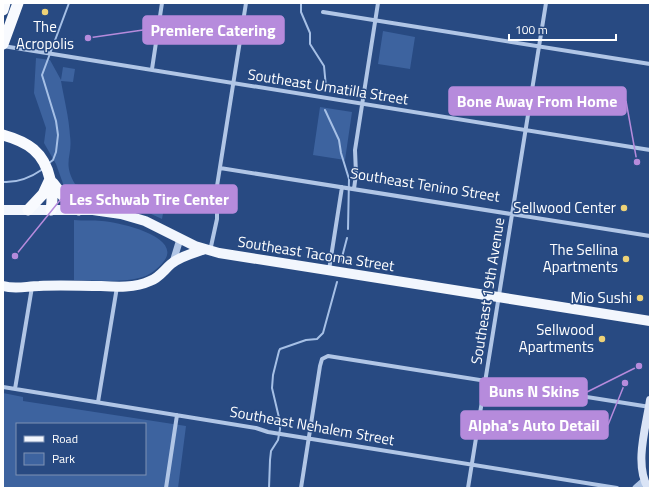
<svg xmlns="http://www.w3.org/2000/svg" width="653" height="491" font-family="'Titillium Web',sans-serif">
<style>
.green{fill:#3d639f;fill-rule:evenodd}
.lines{fill:none;stroke-linecap:round;stroke-linejoin:round}
.stream{stroke:#a6c0e6;stroke-width:2}
.minor{stroke:#b1c6e6;stroke-width:4}
.tertiary{stroke:#b1c6e6;stroke-width:7}
.secondary{stroke:#dae4f6;stroke-width:8}
.primary{stroke:#f2f6fd;stroke-width:10}
.trunk{stroke:#f8fafe;stroke-width:11}
.poi-dot{fill:#eed277;stroke:#284a82;stroke-width:1.5}
.labels{text-anchor:middle;stroke-width:3;stroke-linejoin:round;paint-order:stroke}
.poi-label{font-size:15px;fill:#fff;stroke:#284a82;text-anchor:end}
.street-label{font-size:15px;fill:#fff;stroke:#284a82}
.leader{fill:none;stroke:#b68bdc;stroke-width:1.5}
.callout-dot{fill:#b68bdc;stroke:#284a82;stroke-width:1.5}
.callout{fill:#b68bdc;stroke:#b68bdc;stroke-width:1.5}
.callout-label{font-size:16px;text-anchor:middle;font-weight:bold;fill:#fff}
</style>
<rect width="100%" height="100%" fill="#284a82"/>
<!-- green -->
<path class="green" d="M383 31 415 37 410 69 378 64Z
M36 58 50 60 61 80 63 67 75 69 73 82 61 81C64 99 69 117 70 136 73 156 62 162 75 184L124 197H166L162 219C139 208 116 197 90 196 82 196 73 198 66 192L56 164 44 143 46 128 34 93Z
M320 107 352 112 345 160 313 155Z
M74 220C83 221 93 220 102 221 117 222 183 236 164 261 158 269 149 276 139 278 119 283 95 280 74 280Z
M3 393 23 397V401L186 426 178 488H3ZM17 424H145V474H17Z"/>
<g class="lines">
<!-- stream -->
<path class="stream" d="M301 3V12L310 33V44L324 66 326 87
M325 110 339 140 341 153 349 179 348 229
M49 163 53 160 56 152 58 135 56 121 42 75 69 3
M3 182C18 183 30 178 43 169
M341 261 347 238
M269 488 270 460 271 451 278 440 280 429V422L272 388 273 375 279 351 280 349 306 340 317 339 323 333 337 282"/>
<!-- minor -->
<path class="minor" d="M323 12 650 64
M3 46 650 150
M152 69 162 3
M220 168 650 236
M354 189 356 174 355 150 378 3
M210 251 217 219V186L246 3
M329 270 342 187
M3 387 256 428 268 432 617 488
M15 389 32 287
M98 402 117 287
M166 488 177 415
M301 488 320 366 322 359 328 356 650 407
M468 488 546 3"/>
<!-- tertiary -->
<path class="tertiary" d="M173 262 180 239
M636 488 644 481"/>
<!-- secondary -->
<path class="secondary" d="M648 488C634 464 646 427 650 400"/>
<!-- primary -->
<path class="primary" d="M3 210H93L121 214 145 221 195 246 219 253 650 321
M3 286C16 290 27 286 39 286 60 285 81 286 101 286 117 287 135 288 150 281 159 278 164 270 171 264 180 256 194 253 205 249"/>
<!-- trunk -->
<path class="trunk" d="M3 10 5 3
M3 44 18 3
M3 135C28 142 44 152 50 179 52 192 53 196 51 210
M53 183 63 196 79 210
M28 210 43 194 50 179"/>
</g>
<!-- markers -->
<g class="poi-dot">
<circle cx="45" cy="12" r="4"/>
<circle cx="624" cy="208" r="4"/>
<circle cx="626" cy="259" r="4"/>
<circle cx="640" cy="298" r="4"/>
<circle cx="602" cy="339" r="4"/>
</g>
<g class="labels">
<!-- poi labels -->
<g class="poi-label">
<text x="45" y="32" text-anchor="middle">The<tspan x="45" dy="17">Acropolis</tspan></text>
<text x="616" y="213">Sellwood Center</text>
<text x="618" y="255">The Sellina<tspan x="618" dy="17">Apartments</tspan></text>
<text x="632" y="303">Mio Sushi</text>
<text x="594" y="335">Sellwood<tspan x="594" dy="17">Apartments</tspan></text>
</g>
<!-- street labels -->
<g class="street-label">
<text transform="translate(328 87) rotate(9)" y="5">Southeast Umatilla Street</text>
<text transform="translate(425 185) rotate(9)" y="5">Southeast Tenino Street</text>
<text transform="translate(316 254) rotate(9)" y="5">Southeast Tacoma Street</text>
<text transform="translate(488 291) rotate(-81)" y="5">Southeast 19th Avenue</text>
<text transform="translate(312 426) rotate(10)" y="5">Southeast Nehalem Street</text>
</g>
</g>
<!-- callouts -->
<path class="leader" d="M88 38L143 30M637 162L626 101M15 256L61 199M639 366L587 392M625 383L608 425"/>
<g class="callout-dot">
<circle cx="88" cy="38" r="4"/>
<circle cx="637" cy="162" r="4"/>
<circle cx="15" cy="256" r="4"/>
<circle cx="639" cy="366" r="4"/>
<circle cx="625" cy="383" r="4"/>
</g>
<g class="callout">
<rect x="143" y="16" width="141" height="28" rx="4"/>
<rect x="449" y="87" width="177" height="28" rx="4"/>
<rect x="61" y="185" width="176" height="28" rx="4"/>
<rect x="480" y="378" width="107" height="28" rx="4"/>
<rect x="461" y="411" width="147" height="28" rx="4"/>
</g>
<g class="callout-label">
<text x="213" y="36">Premiere Catering</text>
<text x="537" y="107">Bone Away From Home</text>
<text x="149" y="205">Les Schwab Tire Center</text>
<text x="534" y="397">Buns N Skins</text>
<text x="534" y="431">Alpha's Auto Detail</text>
</g>
<!-- border -->
<rect width="653" height="491" fill="none" stroke="#ffffff" stroke-width="8"/>
<!-- legend -->
<rect x="16" y="423" width="130" height="52" fill="#284a82" stroke="#7e92b4"/>
<rect x="24" y="436" width="20" height="6" fill="#f2f6fd" stroke="#7e92b4"/>
<text x="52" y="443" font-size="12" fill="#ffffff">Road</text>
<rect x="24" y="453" width="20" height="12" fill="#3d639f" stroke="#7e92b4"/>
<text x="52" y="463" font-size="12" fill="#ffffff">Park</text>
<!-- scale -->
<path d="M509 34v6h107v-6" fill="none" stroke="#ffffff" stroke-width="2"/>
<text x="515" y="34" font-size="12" fill="#ffffff" stroke="#284a82" stroke-width="3" paint-order="stroke">100 m</text>
</svg>
